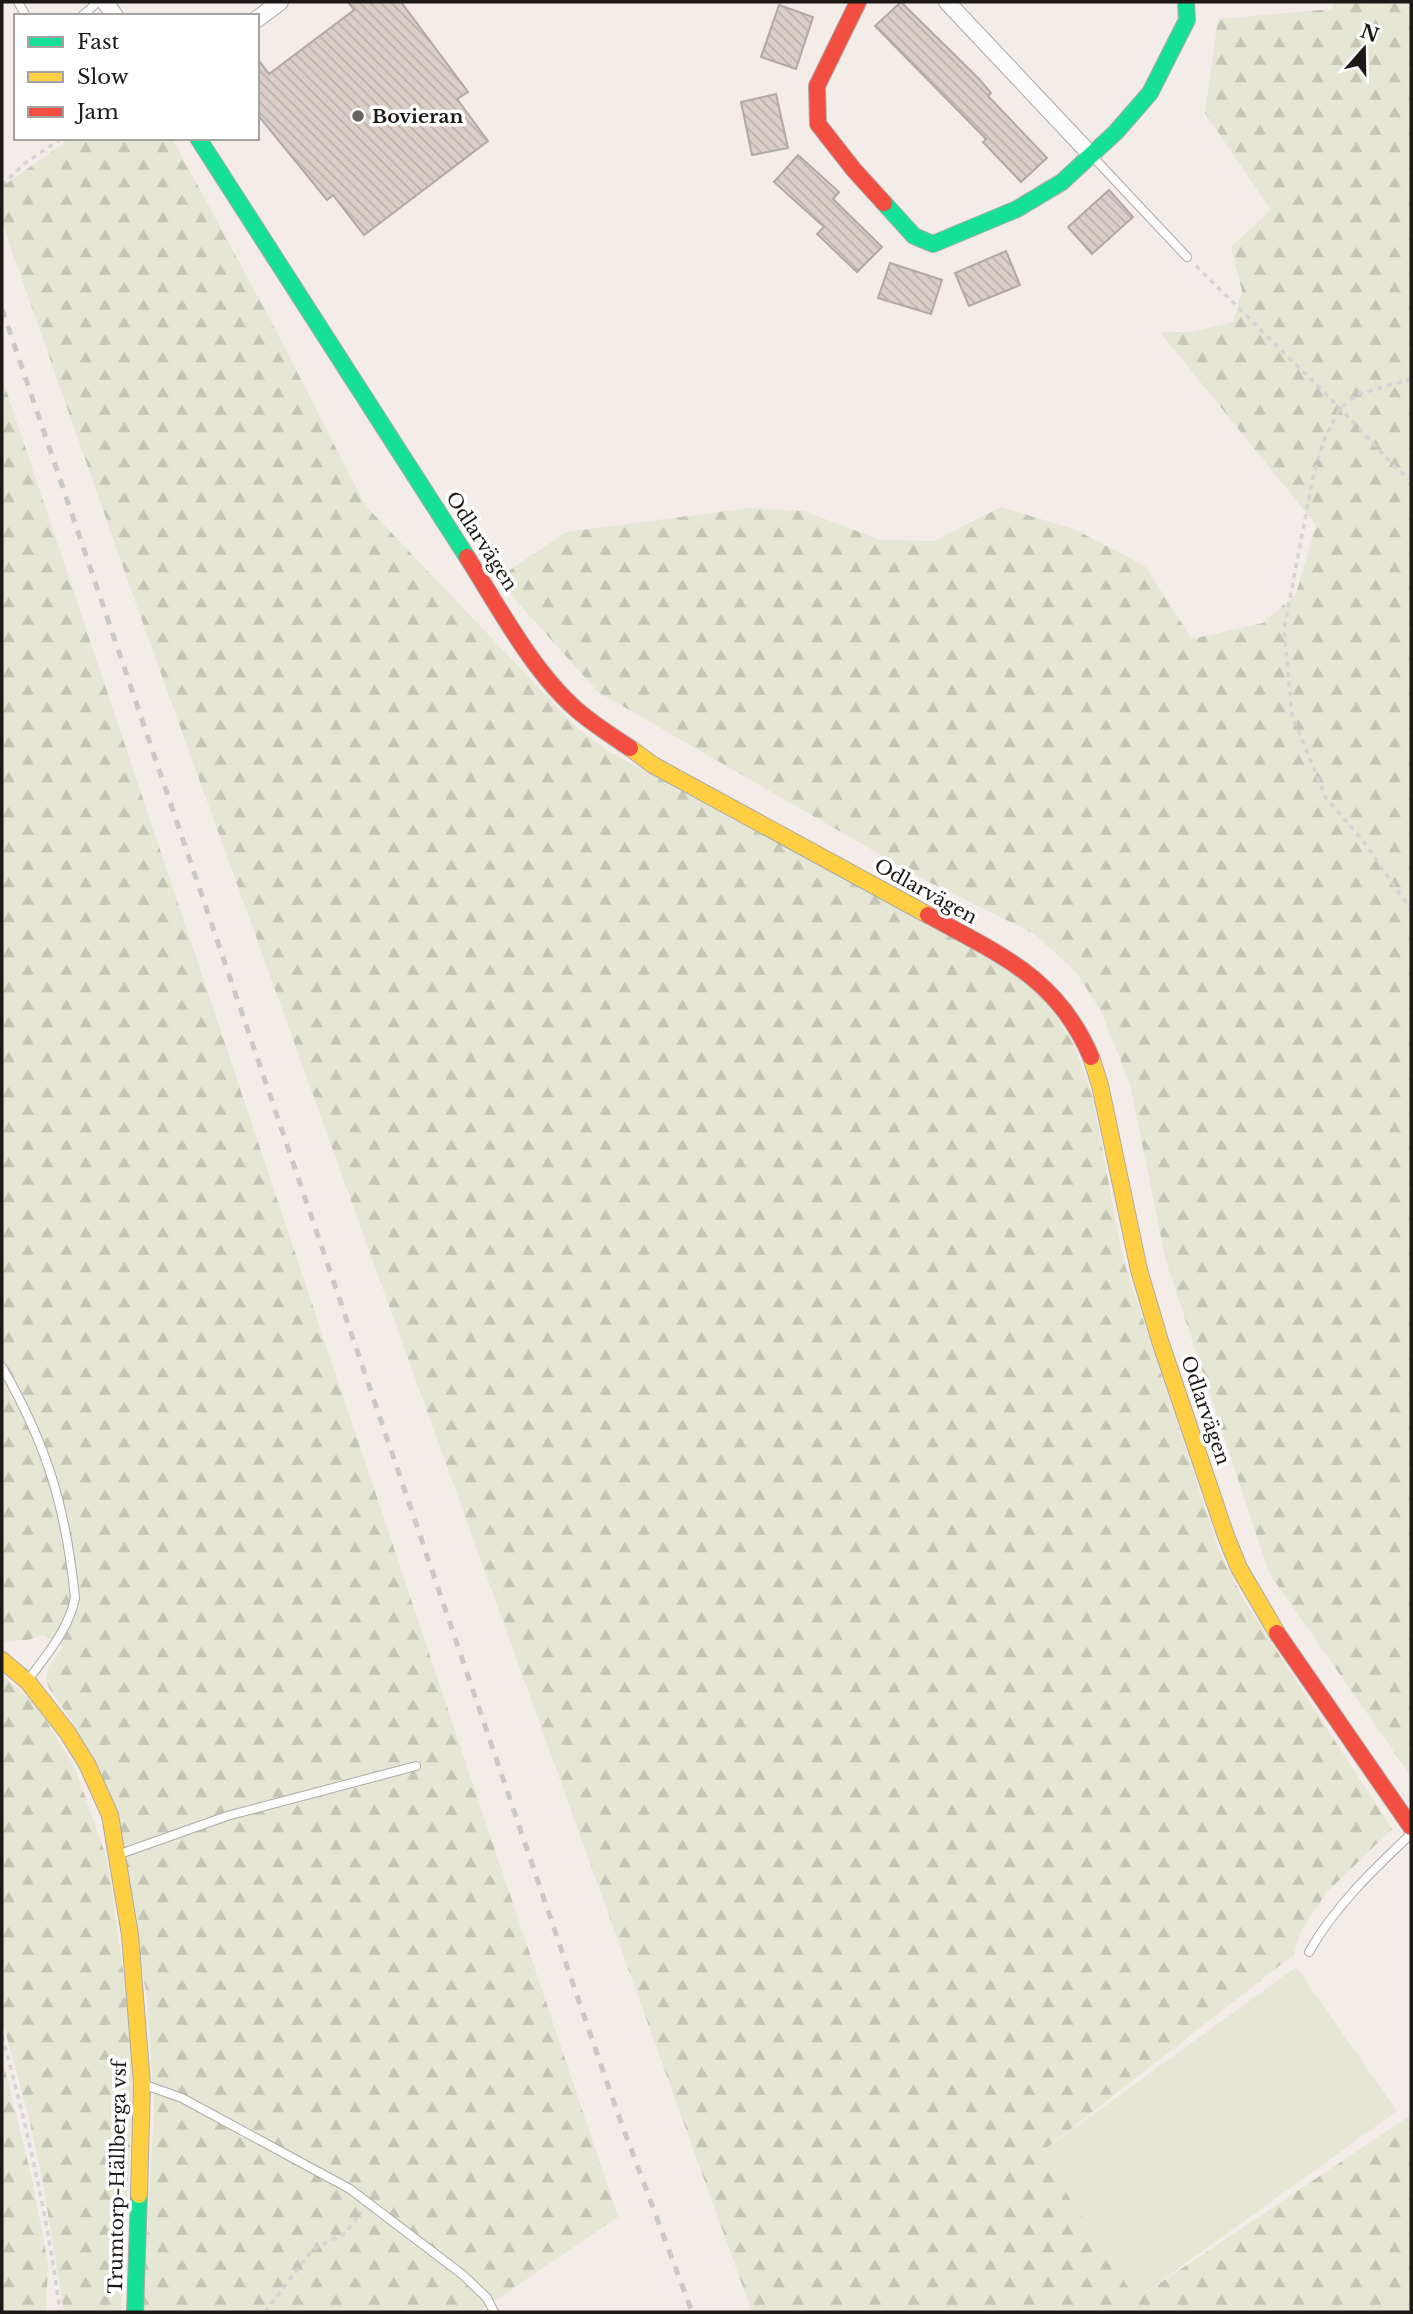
<svg xmlns="http://www.w3.org/2000/svg" width="1413" height="2314" font-family="'Libre Baskerville',serif">
<style>
.green{fill:#e5e6d3}
.forest{fill:url(#forest-firs)}
.building{fill:url(#building-back-hatch);stroke:#afa9a7;stroke-width:2}
.lines{fill:none;stroke-linecap:round;stroke-linejoin:round}
.lane-casing{stroke:#aea9a6;stroke-width:10}
.street-casing{stroke:#aea9a6;stroke-width:18}
.fast-casing{stroke:#aea9a6;stroke-width:18}
.slow-casing{stroke:#aea9a6;stroke-width:18}
.jam-casing{stroke:#aea9a6;stroke-width:18}
.path{stroke:#d5d3d3;stroke-width:3.5;stroke-dasharray:5 5;stroke-linecap:butt}
.lane{stroke:#fdfcfc;stroke-width:8}
.street{stroke:#fdfcfc;stroke-width:16}
.fast{stroke:#16e098;stroke-width:16}
.slow{stroke:#ffcf43;stroke-width:16}
.jam{stroke:#f24e42;stroke-width:16}
.rail{stroke:#cbc9c8;stroke-width:5;stroke-dasharray:9 9;stroke-linecap:butt}
.poi-dot{fill:#686360;stroke:#fff;stroke-width:2.5}
.labels{text-anchor:middle;stroke-width:7;stroke-linejoin:round;paint-order:stroke}
.poi-label{font-size:19px;font-weight:bold;fill:#1d1916;stroke:#fff;text-anchor:start}
.street-label{font-size:19px;fill:#1d1916;stroke:#fff}
</style>
<defs>
<pattern id="forest-firs" width="22" height="20" patternUnits="userSpaceOnUse" patternTransform="scale(1.75)"><rect width="22" height="20" fill="#e5e6d3"/><path d="M5 1l3.5 6h-7zM16 11l3.5 6h-7z" fill="#c4c5b4"/></pattern>
<pattern id="building-back-hatch" width="6" height="6" patternUnits="userSpaceOnUse" patternTransform="scale(1.75)"><rect width="6" height="6" fill="#dacec9"/><path d="M-1 5l2 2M0 0l6 6M5-1l2 2" fill="none" stroke="#bbb0ac"/></pattern>
</defs>
<rect width="100%" height="100%" fill="#f3ece9"/>
<!-- green -->
<path class="green" d="M1296 1967 1397 2111 1136 2299 1040 2153Z"/>
<!-- forest -->
<path class="forest" d="M1334 2H1411V1776L1269 1573 1166 1261 1130 1084 1100 1009 1075 971 1033 933 921 878 598 692 497 579 566 532 749 508 804 511 880 540 934 541 1001 507 1074 529 1145 566 1192 639 1263 623 1296 594 1316 525 1160 332H1192L1233 322 1242 291 1231 247 1271 210 1205 113 1218 19 1332 9Z
M71 138H172L270 319 365 505 575 726 608 751 1014 971 1049 1005 1074 1045 1092 1094 1123 1259 1219 1550 1243 1599 1392 1829 1327 1892 1302 1929 1293 1955 1040 2153 1136 2299 1411 2115V2312H752L141 618 2 222 3 186Z
M2 378 618 2217 478 2312H143L154 2108 147 1999 125 1857 72 1721 49 1688 46 1679 48 1667 63 1647 43 1635 28 1640 2 1641Z
M2 1675 38 1707 75 1768 106 1856 110 1878 127 1999 133 2088 121 2312H64L42 2178 28 2114 2 2020Z
M2 2057 32 2180 48 2263 46 2312H2Z"/>
<!-- building -->
<path class="building" d="M348 2H401L468 92 457 99 488 141 364 235 333 195 327 200 257 114V58L269 74 354 10Z
M901 2 979 79 991 93 988 96 1047 158 1021 182 983 142 986 139 875 26Z
M779 5 813 17 796 69 761 57Z
M776 94 788 148 752 155 741 102Z
M798 155 839 192 833 199 882 247 857 272 817 234 824 227 774 182Z
M1109 190 1133 217 1092 254 1068 227Z
M1006 251 1020 285 969 306 955 273Z
M890 263 942 280 931 314 878 298Z"/>
<g class="lines">
<!-- lane casing -->
<g class="lane-casing">
<path id="lane" d="M18 2 26 16
M82 16 98 2
M1093 157 1187 257
M2 1367C47 1445 66 1508 75 1598 69 1629 47 1654 29 1679
M120 1854 227 1816 416 1766
M1309 1952C1335 1906 1373 1870 1411 1834
M145 2085 182 2098 350 2189 463 2275 487 2298 494 2312"/>
</g>
<!-- street casing -->
<g class="street-casing">
<path id="street" d="M105 2 115 16
M947 2 1091 155
M257 19 280 2"/>
</g>
<!-- fast casing -->
<g class="fast-casing">
<path id="fast" d="M198 138 467 557
M884 203 914 236 933 244 1017 209 1062 182 1116 132 1150 93 1187 20 1186 2
M135 2312 139 2195"/>
</g>
<!-- slow casing -->
<g class="slow-casing">
<path id="slow" d="M630 748 653 765 928 915
M1091 1057 1100 1085 1139 1270 1160 1341 1226 1536 1239 1568 1277 1633
M2 1660 28 1682 67 1732 87 1764 110 1815 130 1935 142 2084 139 2195"/>
</g>
<!-- jam casing -->
<g class="jam-casing">
<path id="jam" d="M858 2 817 86 818 124 854 170 884 203
M467 557C498 606 533 672 577 710 593 724 612 736 630 748
M928 915C1000 955 1057 977 1091 1057
M1277 1633 1411 1827"/>
</g>
<!-- path -->
<path class="path" d="M2 185 25 163 62 138
M1196 266 1340 408 1398 470 1411 480
M1411 379 1358 394 1340 408 1324 440 1313 477 1284 629 1292 716 1326 798 1364 842 1411 910
M2 2036C27 2127 48 2218 60 2312
M265 2312 313 2249 346 2233 361 2212"/>
<!-- lane -->
<use href="#lane" class="lane"/>
<!-- street -->
<use href="#street" class="street"/>
<!-- fast -->
<use href="#fast" class="fast"/>
<!-- slow -->
<use href="#slow" class="slow"/>
<!-- jam -->
<use href="#jam" class="jam"/>
<!-- rail -->
<path class="rail" d="M2 309 573 1984 618 2114 692 2312"/>
</g>
<!-- markers -->
<circle class="poi-dot" cx="358" cy="116" r="7"/>
<g class="labels">
<!-- poi labels -->
<g class="poi-label">
<text x="372" y="123">Bovieran</text>
</g>
<!-- street labels -->
<g class="street-label">
<text transform="translate(482 541) rotate(57)" y="7">Odlarvägen</text>
<text transform="translate(926 891) rotate(29)" y="7">Odlarvägen</text>
<text transform="translate(1206 1410) rotate(71)" y="7">Odlarvägen</text>
<text transform="translate(117 2177) rotate(-89)" y="7">Trumtorp-Hällberga vsf</text>
</g>
</g>
<!-- border -->
<rect width="1413" height="2314" fill="none" stroke="#1d1916" stroke-width="7"/>
<!-- legend -->
<rect x="14" y="14" width="245" height="126" fill="#ffffff" stroke="#a5a3a2" stroke-width="2"/>
<rect x="28" y="37" width="35" height="10" fill="#16e098" stroke="#a5a3a2" stroke-width="2"/>
<text x="77" y="49" font-size="21" fill="#1d1916">Fast</text>
<rect x="28" y="72" width="35" height="10" fill="#ffcf43" stroke="#a5a3a2" stroke-width="2"/>
<text x="77" y="84" font-size="21" fill="#1d1916">Slow</text>
<rect x="28" y="107" width="35" height="10" fill="#f24e42" stroke="#a5a3a2" stroke-width="2"/>
<text x="77" y="119" font-size="21" fill="#1d1916">Jam</text>
<!-- north arrow -->
<g transform="translate(1364 49) rotate(20)" stroke="#ffffff" stroke-width="5" paint-order="stroke">
<path d="M0-5L12 26L0 18L-12 26Z" fill="#1d1916"/>
<text y="-10" font-size="19" font-weight="bold" text-anchor="middle" fill="#1d1916">N</text>
</g>
</svg>
